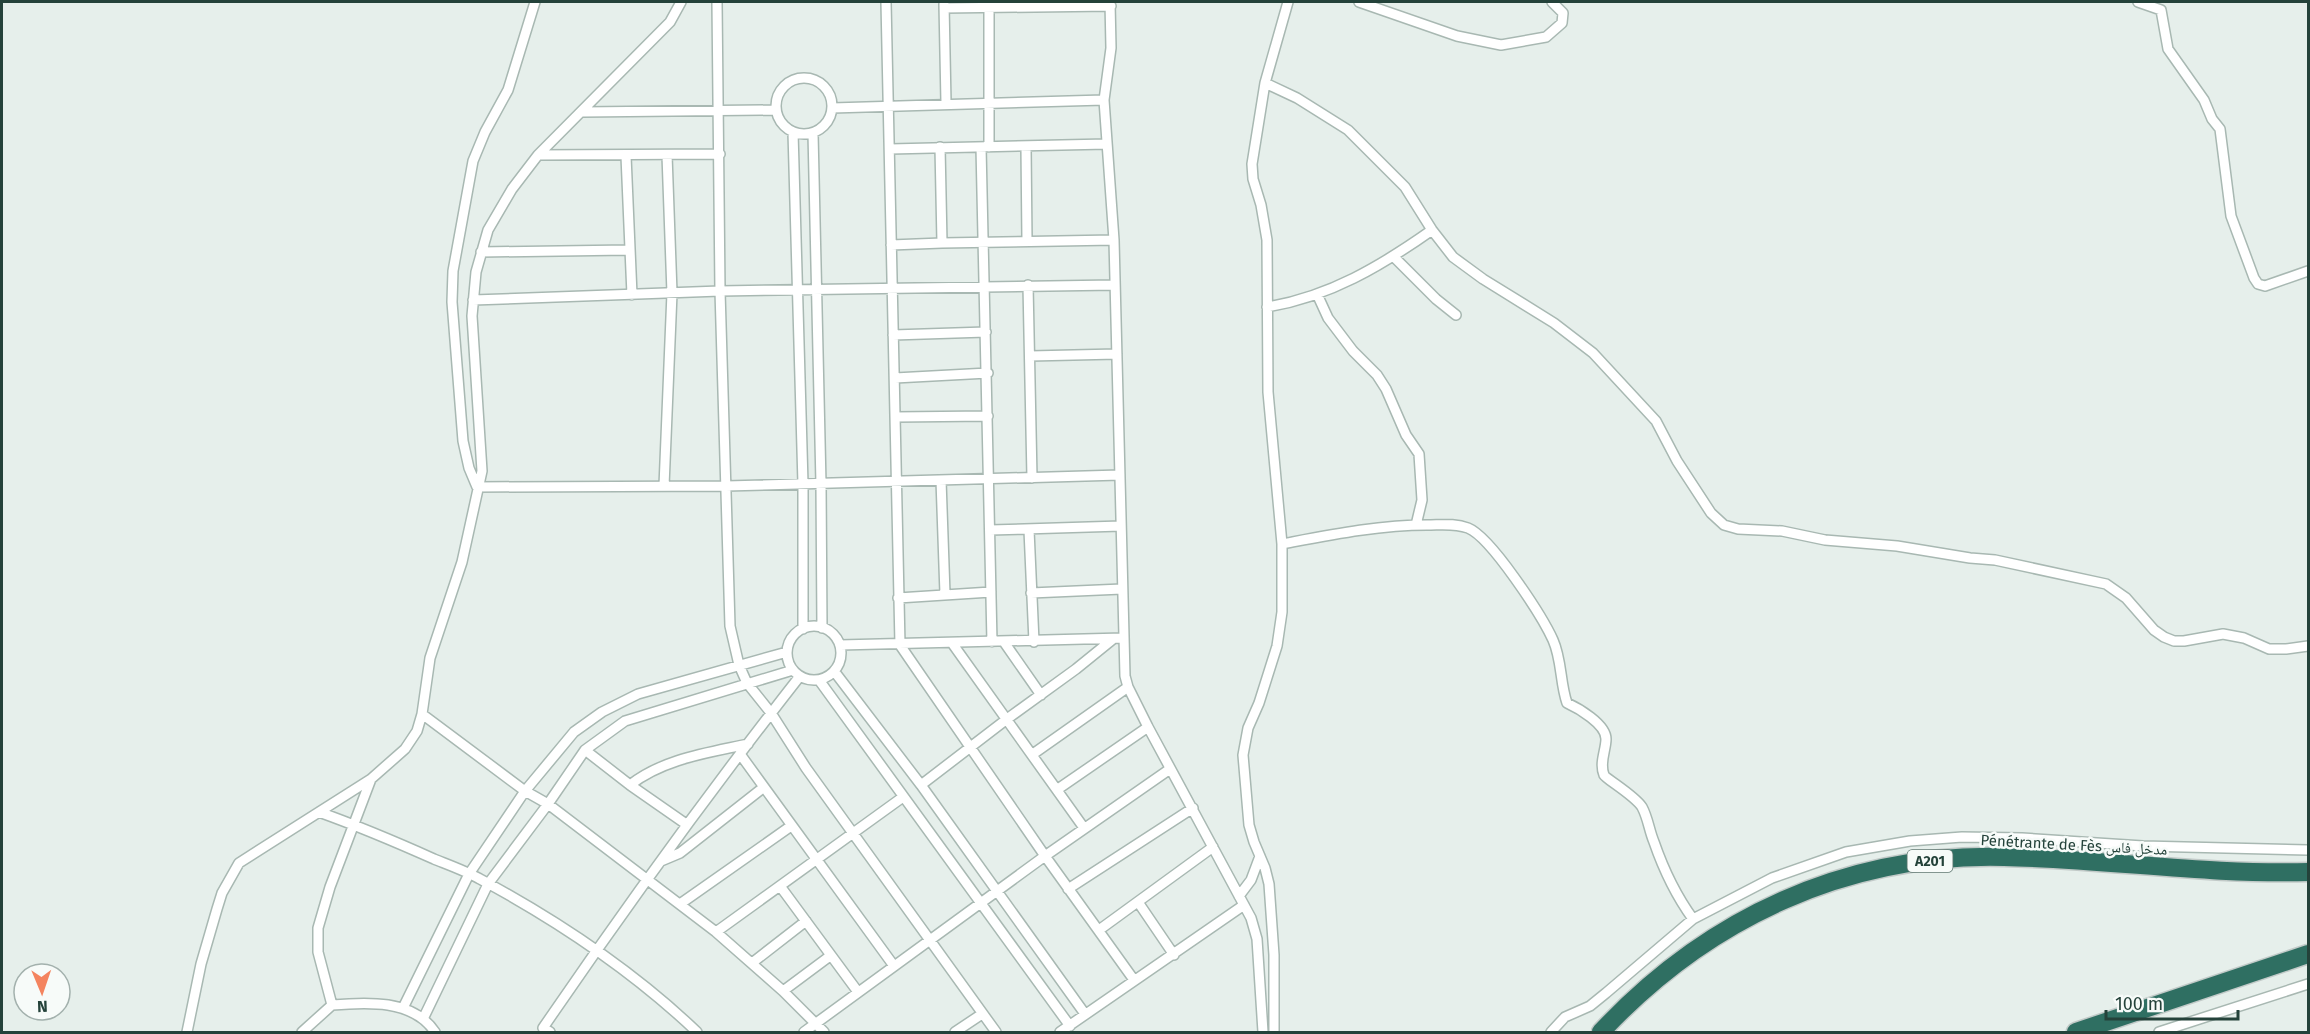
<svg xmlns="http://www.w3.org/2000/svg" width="2310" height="1034" font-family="'Fira Sans','Noto Naskh Arabic',sans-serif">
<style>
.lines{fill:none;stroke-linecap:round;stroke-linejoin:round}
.street-casing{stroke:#a8b8b2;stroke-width:12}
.highway-casing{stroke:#c2cac8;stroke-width:21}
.street{stroke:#fff;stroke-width:9}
.highway{stroke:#2f6f62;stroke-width:18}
.labels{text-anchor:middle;stroke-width:5;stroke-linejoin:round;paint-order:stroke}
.shield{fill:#f7fbf9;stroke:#637a73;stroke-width:1.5}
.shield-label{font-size:14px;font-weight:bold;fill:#24423a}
.street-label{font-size:15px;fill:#24423a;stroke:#f7fbf9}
</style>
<rect width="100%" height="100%" fill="#e6efeb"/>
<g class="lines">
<!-- street casing -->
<g class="street-casing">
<path id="street" d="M535 2 508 90 485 132 473 161 453 271 452 302 463 441 469 468 477 487 726 486 1120 475
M717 2 720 291 730 626 739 665 747 683 771 713 806 768 996 1032
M886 2 900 645 1045 856 1134 980
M1110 2 1111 48 1104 100 1114 240 1125 676 1128 687 1148 727 1251 918 1257 939 1263 1032
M1359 2 1457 36 1501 45 1546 37 1562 23 1563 13 1552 2
M2138 2 2161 10 2168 49 2204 100 2212 119 2220 129 2231 216 2254 278 2258 284 2265 286 2308 271
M944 4 946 103
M989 6V147
M944 8 1111 6
M776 106a28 28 0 1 1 56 0a28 28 0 1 1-56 0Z
M1265 83 1297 98 1348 130 1405 187 1432 230 1453 257 1483 279 1554 323 1593 353 1656 421 1677 461 1711 513 1724 525 1738 529 1782 531 1825 540 1897 546 1970 558 1995 560 2106 584 2126 598 2154 630 2164 637 2174 641H2184L2223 634 2244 638 2269 649H2286L2308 646
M832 108 1104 100
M583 112 775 110
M793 132 803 484V629
M813 133 821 484 822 628
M940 147 942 243 1114 240
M981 147 992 642
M1026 147 1027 241
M890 149 1107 144
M538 155 720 154
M626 156 632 295
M891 245 942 243
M481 252 629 250
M1394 257 1436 299 1456 315
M1028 285 1032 478
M1317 294 1328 318 1353 351 1377 375 1386 389 1406 435 1419 454 1422 500 1416 525
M473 300 720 291 1115 285
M1267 307C1329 297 1381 266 1432 230
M893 335 986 332
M1030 356 1117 354
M895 378 988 373
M896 417 988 416
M941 480 945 594
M664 486 672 293 667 155
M990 530 1121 526
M1029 530 1034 642
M1282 544C1330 535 1379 525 1427 525 1441 525 1455 523 1468 528 1491 537 1542 616 1553 640 1562 660 1560 683 1567 703 1578 708 1606 724 1606 739 1606 750 1599 763 1604 775 1606 779 1634 795 1642 807 1648 818 1649 830 1654 842 1663 868 1677 897 1693 919
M1031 593 1122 589
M898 598 991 592
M787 653a27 27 0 1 1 54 0a27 27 0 1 1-54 0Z
M1004 642 1041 695
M952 643 1084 828
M840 645 1123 638
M834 671 921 785 1085 1014
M819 680 1070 1026
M422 714 525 791 548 804 716 932 783 991 824 1032
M585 750 630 785 686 824
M740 754 894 966
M1033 754 1128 687
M630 785C663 759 707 753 748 744
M921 785 1007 719 1076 669 1113 639
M1058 789 1148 727
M319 812C358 826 396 842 434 859 449 865 466 871 480 879 558 921 633 971 697 1032
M661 861 680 853 764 787
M780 886 858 992
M1068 889 1193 808
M1239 896 1251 880 1260 856
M1138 902 1174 955
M680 904 791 826
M1099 930 1213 847
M716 932 903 797
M752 963 806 921
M783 991 830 956
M332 1005C366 1002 413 999 435 1032
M403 1008 469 874 525 791 574 732 602 712 638 694 787 652
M423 1019 488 884 548 804 585 750 625 721 793 670
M187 1032 201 964 217 909 222 893 239 863 371 779 405 749 417 731 422 714 430 658 462 562 482 471 472 316 476 272 488 230 512 189 538 155 670 22 681 2
M302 1032 332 1005 318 952V928L330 887 371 779
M550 1032 543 1028C625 908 710 791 800 676
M804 1032 1045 856 1170 769
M955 1032 982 1014
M1060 1032 1244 905
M1274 1032V955L1269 884 1265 868 1254 842 1249 825 1243 755 1248 728 1259 703 1277 646 1282 612V544L1268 392 1267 240 1261 205 1253 179 1252 164 1265 83 1288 2
M1551 1032 1565 1017 1590 1006 1606 993 1693 919 1772 878 1846 852 1910 841 1962 837 2022 838 2143 846 2308 850
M2159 1032 2308 984"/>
</g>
<!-- highway casing -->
<g class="highway-casing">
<path id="highway" d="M1601 1032C1707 918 1847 853 2004 857 2106 859 2207 875 2308 872
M2076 1032 2308 954"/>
</g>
<!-- street -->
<use href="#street" class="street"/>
<!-- highway -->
<use href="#highway" class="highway"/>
</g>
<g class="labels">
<!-- shield labels -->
<rect class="shield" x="1907.5" y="850" width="45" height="22" rx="4.5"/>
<g class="shield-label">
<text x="1930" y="866">A201</text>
</g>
<!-- street labels -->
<g class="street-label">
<text transform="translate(2074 845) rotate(3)" y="5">Pénétrante de Fès مدخل فاس</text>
</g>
</g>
<!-- border -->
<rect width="2310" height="1034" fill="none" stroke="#24423a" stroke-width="6"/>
<!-- north arrow -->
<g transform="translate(42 992) rotate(178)"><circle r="28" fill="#f7fbf9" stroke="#a3b1ad" stroke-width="1.5"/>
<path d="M0-4.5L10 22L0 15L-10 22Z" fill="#f4845f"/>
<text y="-9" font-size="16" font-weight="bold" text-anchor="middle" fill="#24423a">N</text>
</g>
<!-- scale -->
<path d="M2106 1010v9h132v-9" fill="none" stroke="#24423a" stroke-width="3"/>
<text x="2115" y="1010" font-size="18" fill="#24423a" stroke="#f7fbf9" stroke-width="4.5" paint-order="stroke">100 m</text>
</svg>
